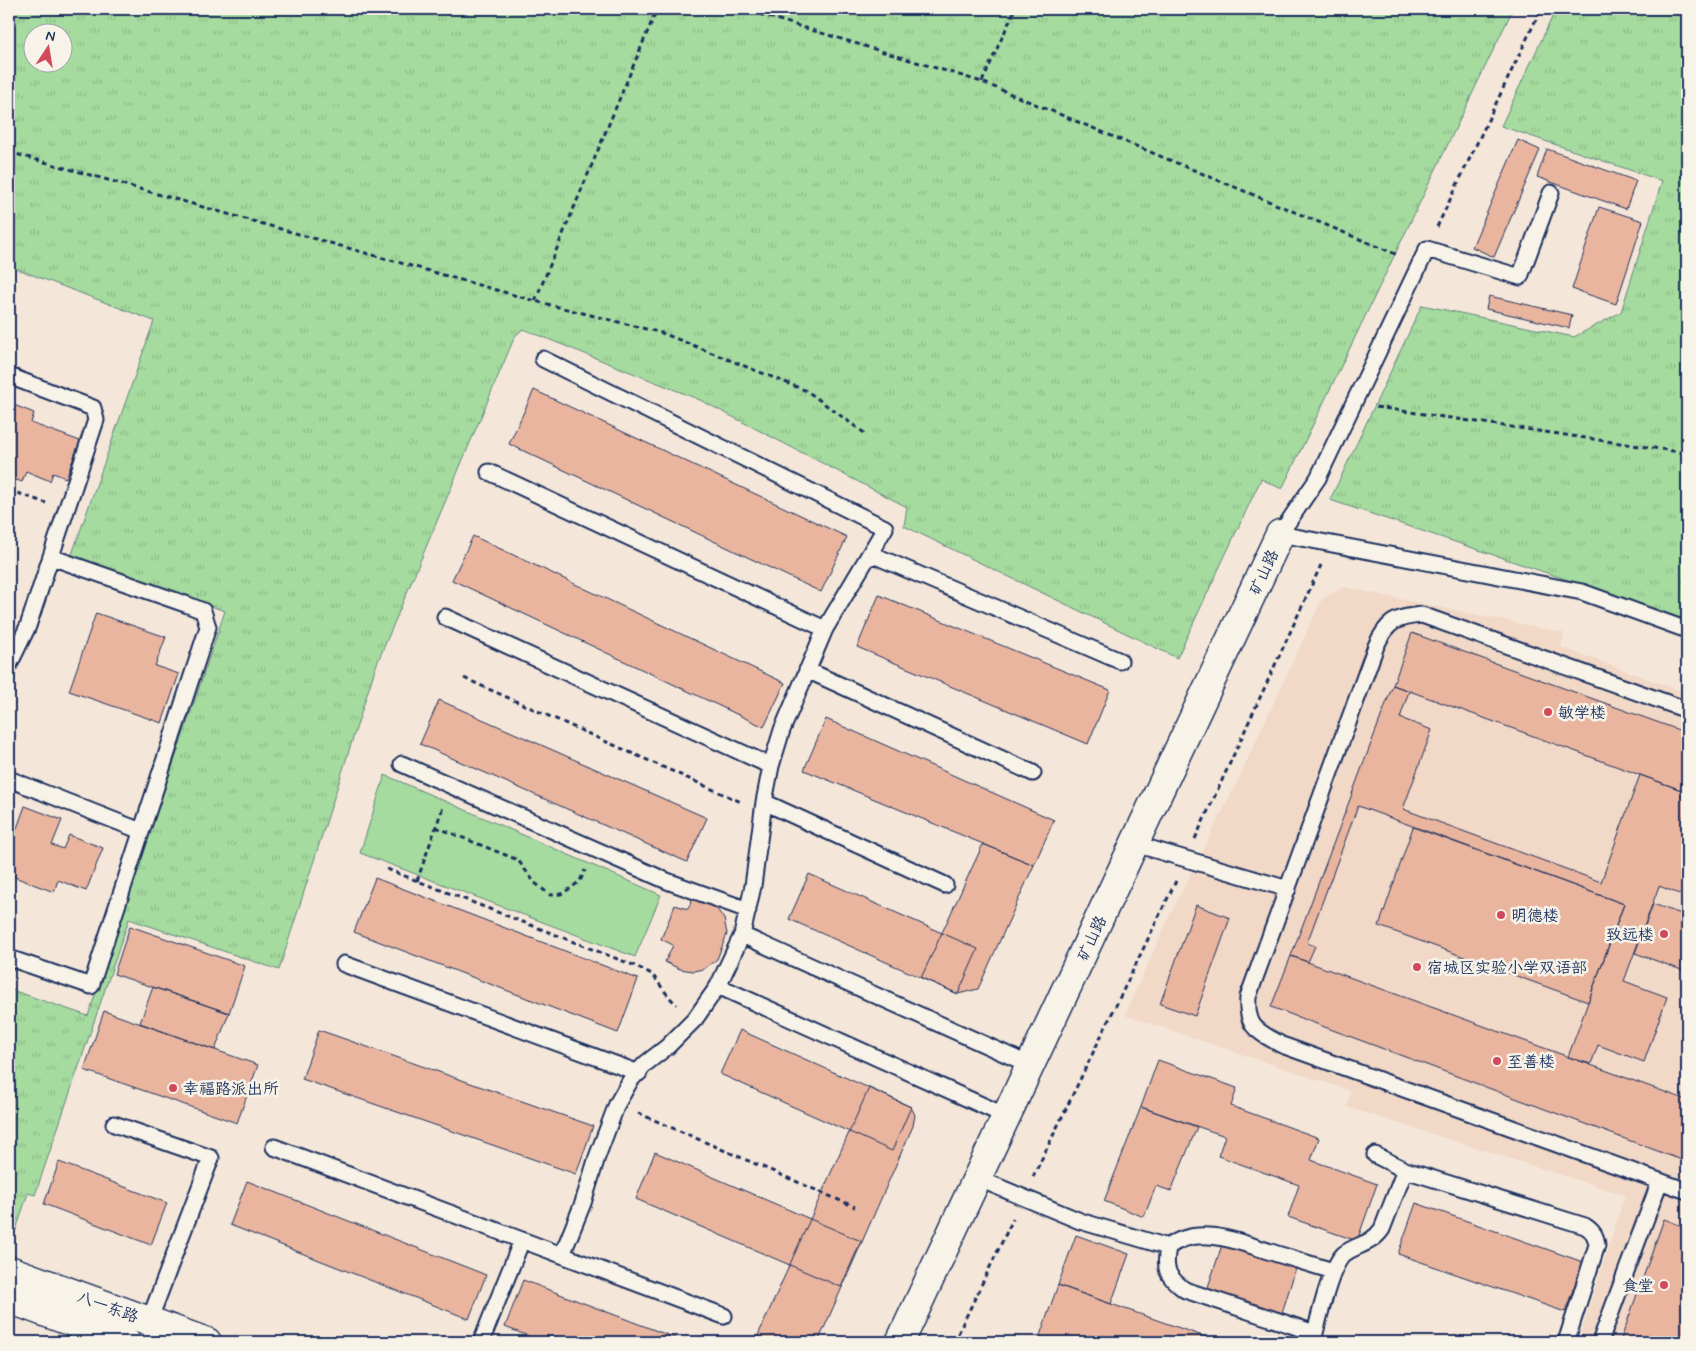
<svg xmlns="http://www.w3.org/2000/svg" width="1696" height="1351" font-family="Mynerve,'LXGW WenKai TC',sans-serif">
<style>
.built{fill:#f1d8c7}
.grass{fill:url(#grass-tufts);stroke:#60857e;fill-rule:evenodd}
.green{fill:#a5db9e;stroke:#60857e}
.building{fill:#eab59e;stroke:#1b2f5e}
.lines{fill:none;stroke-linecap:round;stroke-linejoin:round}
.service-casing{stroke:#1b2f5e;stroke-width:19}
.tertiary-casing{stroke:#1b2f5e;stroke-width:31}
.secondary-casing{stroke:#1b2f5e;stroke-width:31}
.path{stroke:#1b2f5e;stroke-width:3;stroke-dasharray:5 4;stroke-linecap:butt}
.service{stroke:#f7f3e8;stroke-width:15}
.tertiary{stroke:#f7f3e8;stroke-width:28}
.secondary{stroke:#f7f3e8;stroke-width:28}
.poi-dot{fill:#d1495b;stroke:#f7f3e8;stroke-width:2}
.labels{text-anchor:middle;stroke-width:5;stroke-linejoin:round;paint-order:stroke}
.street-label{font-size:16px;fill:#1b2f5e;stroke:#f7f3e8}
.poi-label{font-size:16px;fill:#1b2f5e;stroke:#f7f3e8;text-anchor:start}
</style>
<defs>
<pattern id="grass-tufts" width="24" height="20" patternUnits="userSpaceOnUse" patternTransform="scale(1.25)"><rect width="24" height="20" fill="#a5db9e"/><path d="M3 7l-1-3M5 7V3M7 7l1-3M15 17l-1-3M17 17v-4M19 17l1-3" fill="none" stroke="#8dbc8a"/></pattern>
</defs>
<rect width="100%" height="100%" fill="#f4e7d9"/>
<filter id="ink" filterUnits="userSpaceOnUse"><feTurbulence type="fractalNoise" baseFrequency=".02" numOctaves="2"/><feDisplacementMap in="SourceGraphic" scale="10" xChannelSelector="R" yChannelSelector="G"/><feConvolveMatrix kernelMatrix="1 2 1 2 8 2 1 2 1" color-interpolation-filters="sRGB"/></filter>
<g filter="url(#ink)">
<!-- built -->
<path class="built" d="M1343 587 1564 633 1561 647 1687 693V1342H1578L1625 1195 1347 1107 1351 1091 1125 1015 1168 919 1238 780 1322 599Z"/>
<!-- grass -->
<path class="grass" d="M9 9H1513L1282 489 1261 479 1177 658 904 526 907 507 700 400 523 329 515 336 376 666 279 970 129 919 35 1195 28 1193 16 1230 9 1228V989L88 1016 225 611 71 557 154 321 9 266ZM32 32H62V62H32Z
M1556 9H1687V620L1330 500 1422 305 1574 337 1621 312 1662 181 1501 126Z"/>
<!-- green -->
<path class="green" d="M385 775 661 895 635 957 360 853Z"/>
<!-- building -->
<path class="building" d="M1518 140 1540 150 1494 257 1472 247Z
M1547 149 1636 181 1626 209 1537 177Z
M1599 207 1643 221 1616 304 1572 289Z
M1489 296 1572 315 1569 328 1486 309Z
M534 390 847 537 821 592 509 444Z
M9 403 34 413 31 423 80 441 66 478 53 473 50 481 26 471 22 482 9 477Z
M473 536 785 683 764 727 452 580Z
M879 595 1110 690 1088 744 857 647Z
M96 613 166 637 155 666 179 674 162 723 69 691Z
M1412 633 1687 733V792L1393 685Z
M1393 685 1409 691 1400 718 1432 730 1403 809 1601 882 1640 775 1687 792V807L1683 818 1687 820V897L1659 886 1624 981 1667 997 1644 1062 1598 1045 1591 1064 1568 1057 1624 904 1358 806 1307 943 1315 946 1308 962 1291 956Z
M439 700 707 818 687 862 420 744Z
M826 719 1054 820 1034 865 804 770Z
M25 806 62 820 52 845 63 849 69 835 103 848 86 891 58 880 54 892 9 875V828L16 831Z
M1413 827 1624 904 1588 1002 1379 926Z
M983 844 1034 865 978 989 958 994 921 978Z
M809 874 978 949 958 994 789 919Z
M375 878 638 979 618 1033 354 932Z
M693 898 717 909 724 919 727 934 717 959 704 969 693 971 680 969 665 962 673 945 661 939 675 905 688 909Z
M1653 904 1687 916V972L1635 953Z
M1196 905 1230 918 1195 1016 1160 1004Z
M130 926 245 966 229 1013 114 974Z
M1291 956 1687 1100V1162L1271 1007Z
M153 987 229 1013 215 1050 140 1023Z
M104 1011 258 1065 237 1123 84 1070Z
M319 1030 593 1126 576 1174 302 1079Z
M740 1030 911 1107 892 1151 720 1074Z
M1158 1060 1237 1088 1231 1106 1319 1138 1311 1160 1377 1184 1357 1241 1288 1217 1299 1185 1218 1156 1225 1136 1141 1107Z
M869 1088 911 1107 915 1115 913 1126 818 1342H755Z
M1141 1107 1197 1127 1171 1191 1156 1186 1144 1217 1104 1201Z
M655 1152 861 1241 841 1287 636 1199Z
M59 1162 167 1203 151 1245 44 1204Z
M247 1181 486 1275 469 1319 230 1225Z
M1416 1203 1583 1262 1565 1312 1398 1254Z
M1664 1219 1687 1228V1342H1620Z
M1076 1235 1129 1254 1111 1304 1058 1285Z
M1222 1245 1296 1268 1281 1316 1206 1293Z
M523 1280 686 1342H544L505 1327Z
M1058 1285 1111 1304 1220 1342H1042L1038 1341Z"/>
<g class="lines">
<!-- service casing -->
<g class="service-casing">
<path id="service" d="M1551 193 1520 277 1427 249 1318 478 1280 534 1582 592 1687 630
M543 359 885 528 825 629 782 730 771 766 764 802 753 886 742 935 718 986 695 1019 667 1047 645 1064 630 1081 617 1104 597 1157 583 1203 562 1255
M9 376 93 408 96 420 28 626 9 665
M489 472 825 629
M871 554 1120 661
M445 617 771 766
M807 670 1033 773
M1687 710 1422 615C1395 617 1387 622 1376 646L1248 997C1246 1028 1257 1031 1282 1045L1687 1191
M402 764 667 881 748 910
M9 779 141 831
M764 802 945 885
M1135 844 1288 889
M742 935 1030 1065
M9 958 91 986 208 627 203 611 188 605 51 557
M344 964 639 1073
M718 986 1006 1116
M114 1124 211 1158 149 1321
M274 1147 724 1316
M1375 1155 1405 1170 1585 1226C1593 1231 1596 1236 1597 1245L1566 1342
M977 1178 1080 1221 1168 1247C1164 1269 1166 1276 1185 1290L1315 1333
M1168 1247C1199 1224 1239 1242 1271 1252 1291 1258 1312 1265 1333 1271
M1313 1341C1318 1322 1330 1266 1344 1254 1357 1244 1371 1245 1382 1229L1405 1170
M149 1342 157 1324
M481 1342 522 1240
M1600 1342 1660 1181"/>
</g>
<!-- tertiary casing -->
<g class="tertiary-casing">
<path id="tertiary" d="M900 1342 1280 534"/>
</g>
<!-- secondary casing -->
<g class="secondary-casing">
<path id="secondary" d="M9 1270 207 1342
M9 1299 126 1342"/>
</g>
<!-- path -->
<path class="path" d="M743 9 982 82 1398 255
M982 82 1015 9
M9 152 535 301 662 333 807 391 867 435
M1437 227 1541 9
M535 301 657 9
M1376 407 1687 453
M9 490 46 503
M464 678 741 802
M436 827 518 860 535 883 550 895 561 894 571 888 580 881 585 870
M1195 839 1321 565
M387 869 633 965 652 974 669 997 677 1005
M417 881 443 807
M638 1113 855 1207
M1033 1177 1176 881
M954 1342 1013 1219"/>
<!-- service -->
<use href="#service" class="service"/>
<!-- tertiary -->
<use href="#tertiary" class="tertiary"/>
<!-- secondary -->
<use href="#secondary" class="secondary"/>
</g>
</g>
<!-- markers -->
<g class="poi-dot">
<circle cx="1548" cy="712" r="5"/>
<circle cx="1501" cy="915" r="5"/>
<circle cx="1664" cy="934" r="5"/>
<circle cx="1417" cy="967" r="5"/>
<circle cx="1497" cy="1061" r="5"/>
<circle cx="173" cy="1088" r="5"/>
<circle cx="1664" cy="1285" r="5"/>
</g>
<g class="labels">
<!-- street labels -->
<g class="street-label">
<text transform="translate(1263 572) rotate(-65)" y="6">矿山路</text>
<text transform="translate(1091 938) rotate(-65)" y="6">矿山路</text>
<text transform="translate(108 1306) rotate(20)" y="6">八一东路</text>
</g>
<!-- poi labels -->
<g class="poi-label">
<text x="1558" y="718">敏学楼</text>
<text x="1511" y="921">明德楼</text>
<text x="1654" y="940" text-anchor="end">致远楼</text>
<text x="1427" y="973">宿城区实验小学双语部</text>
<text x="1507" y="1067">至善楼</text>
<text x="183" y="1094">幸福路派出所</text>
<text x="1654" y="1291" text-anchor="end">食堂</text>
</g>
</g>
<!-- margin -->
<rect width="1696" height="1351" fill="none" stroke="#f7f3e8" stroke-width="30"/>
<rect x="15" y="15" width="1666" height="1321" fill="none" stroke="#1b2f5e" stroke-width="2" filter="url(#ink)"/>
<!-- north arrow -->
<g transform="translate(48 48) rotate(12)"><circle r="24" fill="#f7f3e8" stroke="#9fa5b1"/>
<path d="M0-4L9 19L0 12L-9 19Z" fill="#d1495b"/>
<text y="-8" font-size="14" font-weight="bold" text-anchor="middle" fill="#1b2f5e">N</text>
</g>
</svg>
